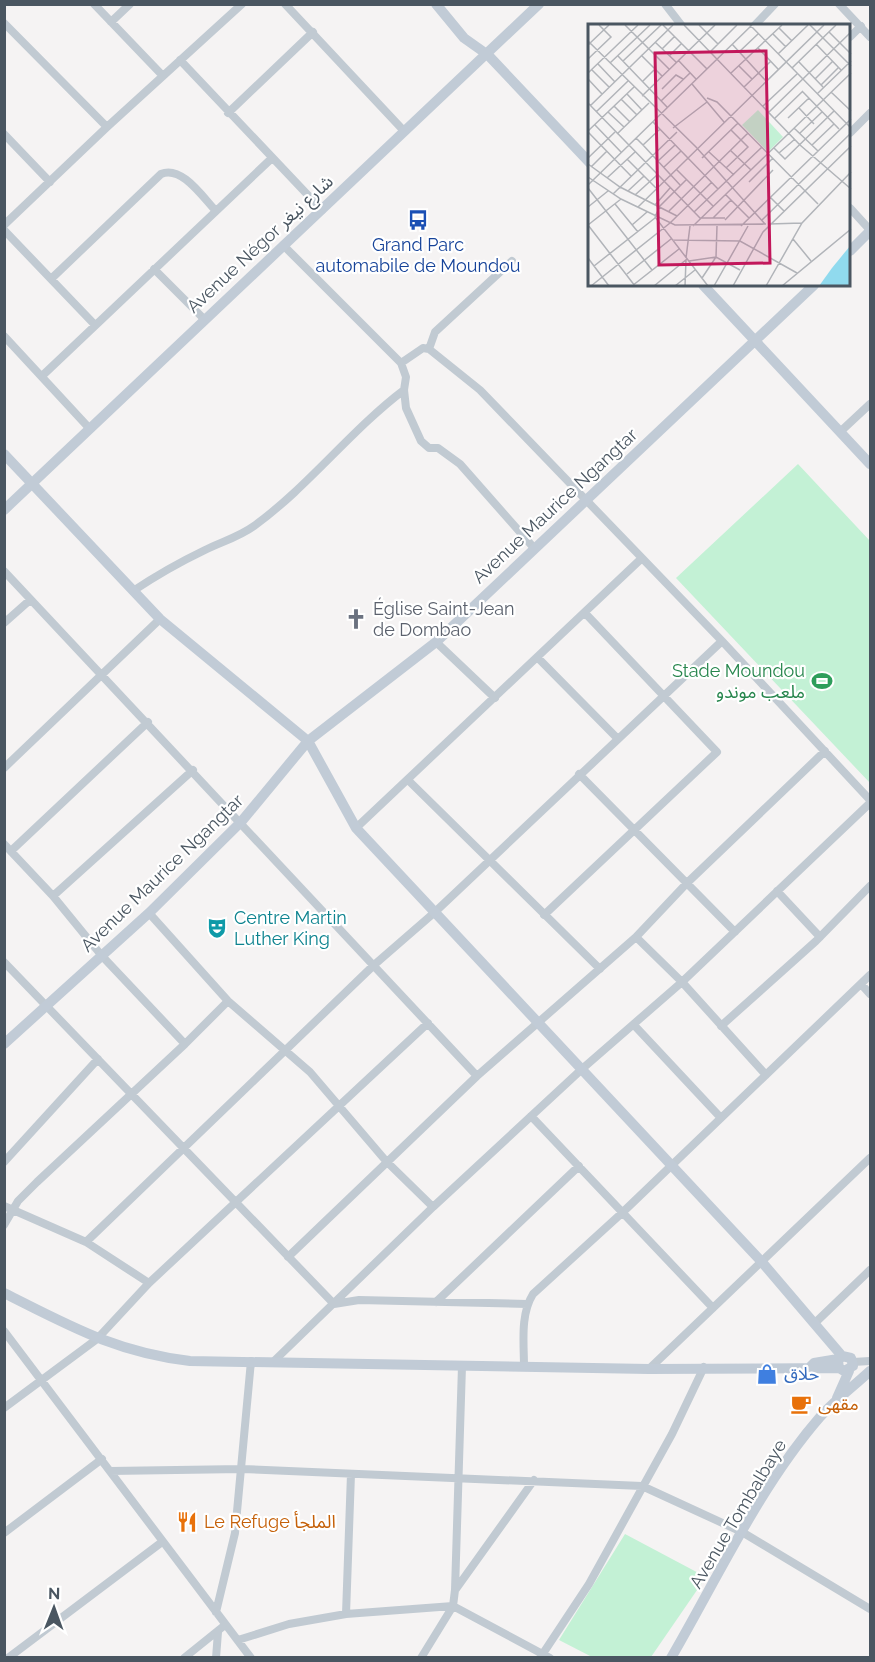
<svg xmlns="http://www.w3.org/2000/svg" width="875" height="1662" font-family="Raleway,'Noto Sans Arabic',sans-serif">
<style>
.green{fill:#c3f1d5}
.lines{fill:none;stroke-linecap:round;stroke-linejoin:round}
.street{stroke:#c1cad2;stroke-width:8}
.secondary{stroke:#c1cbd6;stroke-width:10}
.labels{text-anchor:middle;stroke-width:4.5;stroke-linejoin:round;paint-order:stroke}
.street-label{font-size:18px;fill:#4a5661;stroke:#fff}
.transit-label{font-size:18px;fill:#164399;stroke:#fff}
.worship-label{font-size:18px;fill:#5b616d;stroke:#fff;text-anchor:start}
.leisure-label{font-size:18px;fill:#27864d;stroke:#fff;text-anchor:end}
.culture-label{font-size:18px;fill:#0d838f;stroke:#fff;text-anchor:start}
.shop-label{font-size:18px;fill:#366cbe;stroke:#fff;text-anchor:start}
.food-label{font-size:18px;fill:#c56008;stroke:#fff;text-anchor:start}
.inset-road{fill:none;stroke:#b1b4b9;stroke-width:1.5}
.view{fill:#c2185b;fill-opacity:0.15;stroke:#c2185b;stroke-width:3}
.inset-edge{fill:none;stroke:#4a5661;stroke-width:3}
</style>
<rect width="100%" height="100%" fill="#f5f3f3"/>
<!-- green -->
<path class="green" d="M798 464 870 541V783L676 578Z
M625 1534 706 1577 651 1657H592L559 1640Z"/>
<g class="lines">
<!-- street -->
<path class="street" d="M94 4 163 76
M285 4 404 131
M665 4 682 26
M839 4 870 37
M111 22 130 4
M4 23 107 127
M754 26 775 4
M850 37 861 26
M180 60 322 210
M228 113 313 32
M850 133 870 113
M4 134 50 182
M850 208 870 230
M4 225 107 127 242 4
M4 230 95 325
M283 245 401 363 406 377 404 390 406 408 421 441 429 448H438L460 464 534 548
M154 269 204 319
M51 279 161 174C181 165 202 196 215 210
M4 336 90 429
M429 349 435 332 512 261
M401 363 423 348 429 349 480 390 722 641 870 800
M42 376 271 159
M840 432 870 404
M4 571 477 1076
M133 591C157 575 180 562 205 550 221 542 239 537 254 526 308 487 351 430 404 390
M4 623 30 600
M436 642 495 698
M538 658 617 738
M4 768 160 619
M579 774 735 932
M409 781 600 969
M356 828 642 558
M4 844 53 896 102 956 185 1044
M11 851 148 722
M777 891 820 937
M53 896 193 770
M149 913 228 1001 310 1072 386 1161 433 1207
M544 915 717 752 585 613
M636 937 682 982 766 1075
M4 962 334 1304 359 1300 527 1304
M861 984 870 994
M634 1025 721 1118
M721 1026 816 941 870 886
M531 1116 713 1308
M4 1162 98 1059
M4 1206 86 1242 149 1283
M4 1225 18 1201 37 1182 185 1044 228 1001
M86 1242 374 965 435 912 722 641
M288 1257 477 1076 636 937 687 883 825 751
M436 1302 579 1166
M816 1322 870 1270
M4 1331 251 1658
M273 1362 433 1207 582 1069 682 982 870 803
M853 1362 870 1361
M524 1367C524 1343 520 1315 533 1294L623 1212 870 975
M649 1369 870 1158
M4 1408 97 1339 149 1283 428 1023
M110 1471 242 1469 642 1486 742 1532 870 1609
M4 1533 102 1459
M456 1589 534 1480
M216 1612 235 1533 251 1361
M346 1614 351 1474
M238 1640 289 1624 346 1614 453 1606 550 1658
M8 1658 162 1542
M184 1658 225 1625
M216 1658 218 1632
M421 1658 453 1606 455 1590 462 1366
M540 1658 589 1584 672 1434 704 1367"/>
<!-- secondary -->
<path class="secondary" d="M436 4 464 38 488 55 590 163
M850 251 870 231
M703 285 870 464
M4 454 160 619 308 741 356 828 761 1261 842 1356
M4 510 539 4
M4 1044 149 913 241 822 308 741 436 642 814 285
M4 1293C70 1326 115 1352 190 1361L649 1369 839 1368 844 1371 853 1366 851 1358 842 1356 838 1361 839 1368
M809 1368 814 1363 838 1359
M837 1398 849 1371
M671 1658C717 1579 760 1486 820 1417 835 1400 854 1386 870 1371"/>
</g>
<!-- icons -->
<defs>
<g id="bus-bare" transform="scale(1.62)"><path d="M-5-6H5V4H4V6H2V4H-2V6H-4V4H-5ZM-3.5-4V0h7V-4ZM-3.5 1.2v1.5H-2V1.2ZM2 1.2v1.5H3.5V1.2Z" fill="#1a4fb4" stroke="#fff" stroke-width="2.5" paint-order="stroke"/></g>
<g id="church-bare" transform="scale(1.62)"><path d="M-1.2-6h2.4v3.5h3.3v2.4h-3.3V6h-2.4V-.1h-3.3v-2.4h3.3Z" fill="#6b7280" stroke="#fff" stroke-width="2.5" paint-order="stroke"/></g>
<g id="stadium-bare" transform="scale(1.62)"><path d="M0-5a6.5 5 0 1 0 0 10a6.5 5 0 1 0 0-10ZM-3.5-1.8h7v3.6h-7Z" fill="#2e9e5b" stroke="#fff" stroke-width="2.5" paint-order="stroke"/></g>
<g id="theatre-bare" transform="scale(1.62)"><path d="M-5-5.5Q0-4 5-5.5V0Q5 5 0 6Q-5 5-5 0ZM-3.3-2.5H-1v1.5H-3.3ZM1-2.5H3.3v1.5H1ZM-2.8 1Q0 5.5 2.8 1Z" fill="#0f9aa8" stroke="#fff" stroke-width="2.5" paint-order="stroke"/></g>
<g id="shop-bare" transform="scale(1.62)"><path d="M-5-2.5h2.3a2.7 3.5 0 0 1 5.4 0H5L5.5 6h-11ZM-1.5-2.5h3a1.5 2.3 0 0 0-3 0Z" fill="#3f7fe0" stroke="#fff" stroke-width="2.5" paint-order="stroke"/></g>
<g id="cafe-bare" transform="scale(1.62)"><path d="M-5.5-4.5H6V0H3Q3 3.5 0 3.5H-2.5Q-5.5 3.5-5.5 0ZM3-3.2v2h1.7v-2ZM-6 4.5H4V6H-6Z" fill="#e8710a" stroke="#fff" stroke-width="2.5" paint-order="stroke"/></g>
<g id="restaurant-bare" transform="scale(1.62)"><path d="M-5-6h1v4h1v-4h1v4h1v-4h1v5L-1.5 .5V6h-2V.5L-5-1ZM5-6V6H3V1.5H1.5Q1.5-4 5-6Z" fill="#e8710a" stroke="#fff" stroke-width="2.5" paint-order="stroke"/></g>
</defs>
<g fill-rule="evenodd">
<use href="#bus-bare" x="418" y="220"/>
<use href="#church-bare" x="356" y="619"/>
<use href="#stadium-bare" x="822" y="681"/>
<use href="#theatre-bare" x="217" y="928"/>
<use href="#shop-bare" x="767" y="1374"/>
<use href="#cafe-bare" x="801" y="1404"/>
<use href="#restaurant-bare" x="187" y="1522"/>
</g>
<g class="labels">
<!-- street labels -->
<g class="street-label">
<text transform="translate(260 244) rotate(-43)" y="6">Avenue Négor شارع نيغر</text>
<text transform="translate(555 506) rotate(-43)" y="6">Avenue Maurice Ngangtar</text>
<text transform="translate(162 873) rotate(-44)" y="6">Avenue Maurice Ngangtar</text>
<text transform="translate(738 1514) rotate(-59)" y="6">Avenue Tombalbaye</text>
</g>
<!-- transit labels -->
<g class="transit-label">
<text x="418" y="251">Grand Parc<tspan x="418" dy="21">automabile de Moundou</tspan></text>
</g>
<!-- worship labels -->
<g class="worship-label">
<text x="373" y="615">Église Saint-Jean<tspan x="373" dy="21">de Dombao</tspan></text>
</g>
<!-- leisure labels -->
<g class="leisure-label">
<text x="805" y="677">Stade Moundou<tspan x="805" dy="21">ملعب موندو</tspan></text>
</g>
<!-- culture labels -->
<g class="culture-label">
<text x="234" y="924">Centre Martin<tspan x="234" dy="21">Luther King</tspan></text>
</g>
<!-- shop labels -->
<g class="shop-label">
<text x="784" y="1380">حلاق</text>
</g>
<!-- food labels -->
<g class="food-label">
<text x="818" y="1410">مقهى</text>
<text x="204" y="1528">Le Refuge الملجأ</text>
</g>
</g>
<!-- overview -->
<g transform="translate(588 24)">
<rect width="262" height="262" fill="#f5f3f3"/>
<path d="M170 86 195 113 180 128 154 101Z" fill="#c3f1d5"/>
<path d="M262 222V262H231L244 244Z" fill="#90daee"/>
<path class="inset-road" d="M37 1 81 45M75 1 119 45M96 1 212 121 263 165M111 1 130 20M162 1 263 104M222 1 263 42M191 4 204 17M241 8 263 30M185 10 198 23M0 17 108 123 177 200M67 18 88 38M144 20 178 57M228 20 253 46M0 21 21 1M170 24 190 45M74 25 87 12M122 28 149 1M151 28 170 10M190 30 220 1M53 31 74 52M30 32 79 83M81 32 94 19M0 35 23 13 11 1M90 36 108 55M35 37 73 1M211 38 235 63M22 39 62 1M10 40 27 58M151 42 164 55M204 44 248 1M4 46 21 63M0 49 50 1M143 49 194 1M0 55 14 70M227 55 245 37M54 58 67 45M104 60 136 98M233 61 251 43M156 63 183 37M74 65 88 51 95 55M214 67 251 105M243 68 263 87M39 70 54 86M229 70 263 37M54 72 127 1M119 74 129 78 230 180M33 75 49 91M73 77 102 49M0 79 112 194H137M2 82 85 1M26 82 42 98M175 82 209 50M211 84 226 100M8 88 40 57M20 88 36 103M181 88 262 9M187 94 215 67M200 94 221 74M65 98 130 165M7 101 33 128M85 104 119 78M206 104 230 127M0 107 46 63M0 108 43 152M212 109 234 88M29 110 61 79M48 114 55 121 72 105M55 121 93 162M224 121 246 100M186 124 197 135 246 87M142 126 163 146M121 128 146 151M191 129 207 115M0 134 27 108M114 134 150 99M39 135 68 164M70 137 87 121M0 140 32 163 89 192M3 143 19 127M76 143 93 127M138 144 160 123 143 106M88 145 125 182M0 153 33 175 87 201 178 200M19 154 47 128M98 156 72 182 67 193 120 262M161 158 185 134M0 161 164 1M0 164 64 246M40 167 56 152M25 170 89 108M137 170 161 194M47 171 69 151M182 173 196 187M27 180 50 208M67 181 82 164M0 183 20 167M50 183 236 1M81 187 160 109M106 188 174 123M125 194 143 176M137 196 185 146M174 196 263 109M181 200 214 199M0 201 47 262M0 201 33 175M44 201 59 188M105 202 263 49M153 202 263 95M205 215 223 237M84 216 152 217 209 249M0 234 21 262M98 234 102 202M101 237 128 233 152 246M6 242 67 194M39 250 83 215M114 254 128 233 129 202M3 262 82 199 124 158M44 262 91 225M66 262 99 235M87 262 107 246M97 262 98 236M126 262 160 202M145 262 175 208 263 122M178 262 214 199 263 148M194 262 263 205"/>
<path class="view" d="M178 27 182 239 71 241 67 29Z"/>
<rect width="262" height="262" class="inset-edge"/>
</g>
<!-- border -->
<rect width="875" height="1662" fill="none" stroke="#4a5661" stroke-width="12"/>
<!-- north arrow -->
<g transform="translate(54 1608) rotate(1)" stroke="#ffffff" stroke-width="4.5" paint-order="stroke">
<path d="M0-4.5L10 22L0 15L-10 22Z" fill="#4a5661"/>
<text y="-9" font-size="16" font-weight="bold" text-anchor="middle" fill="#4a5661">N</text>
</g>
</svg>
